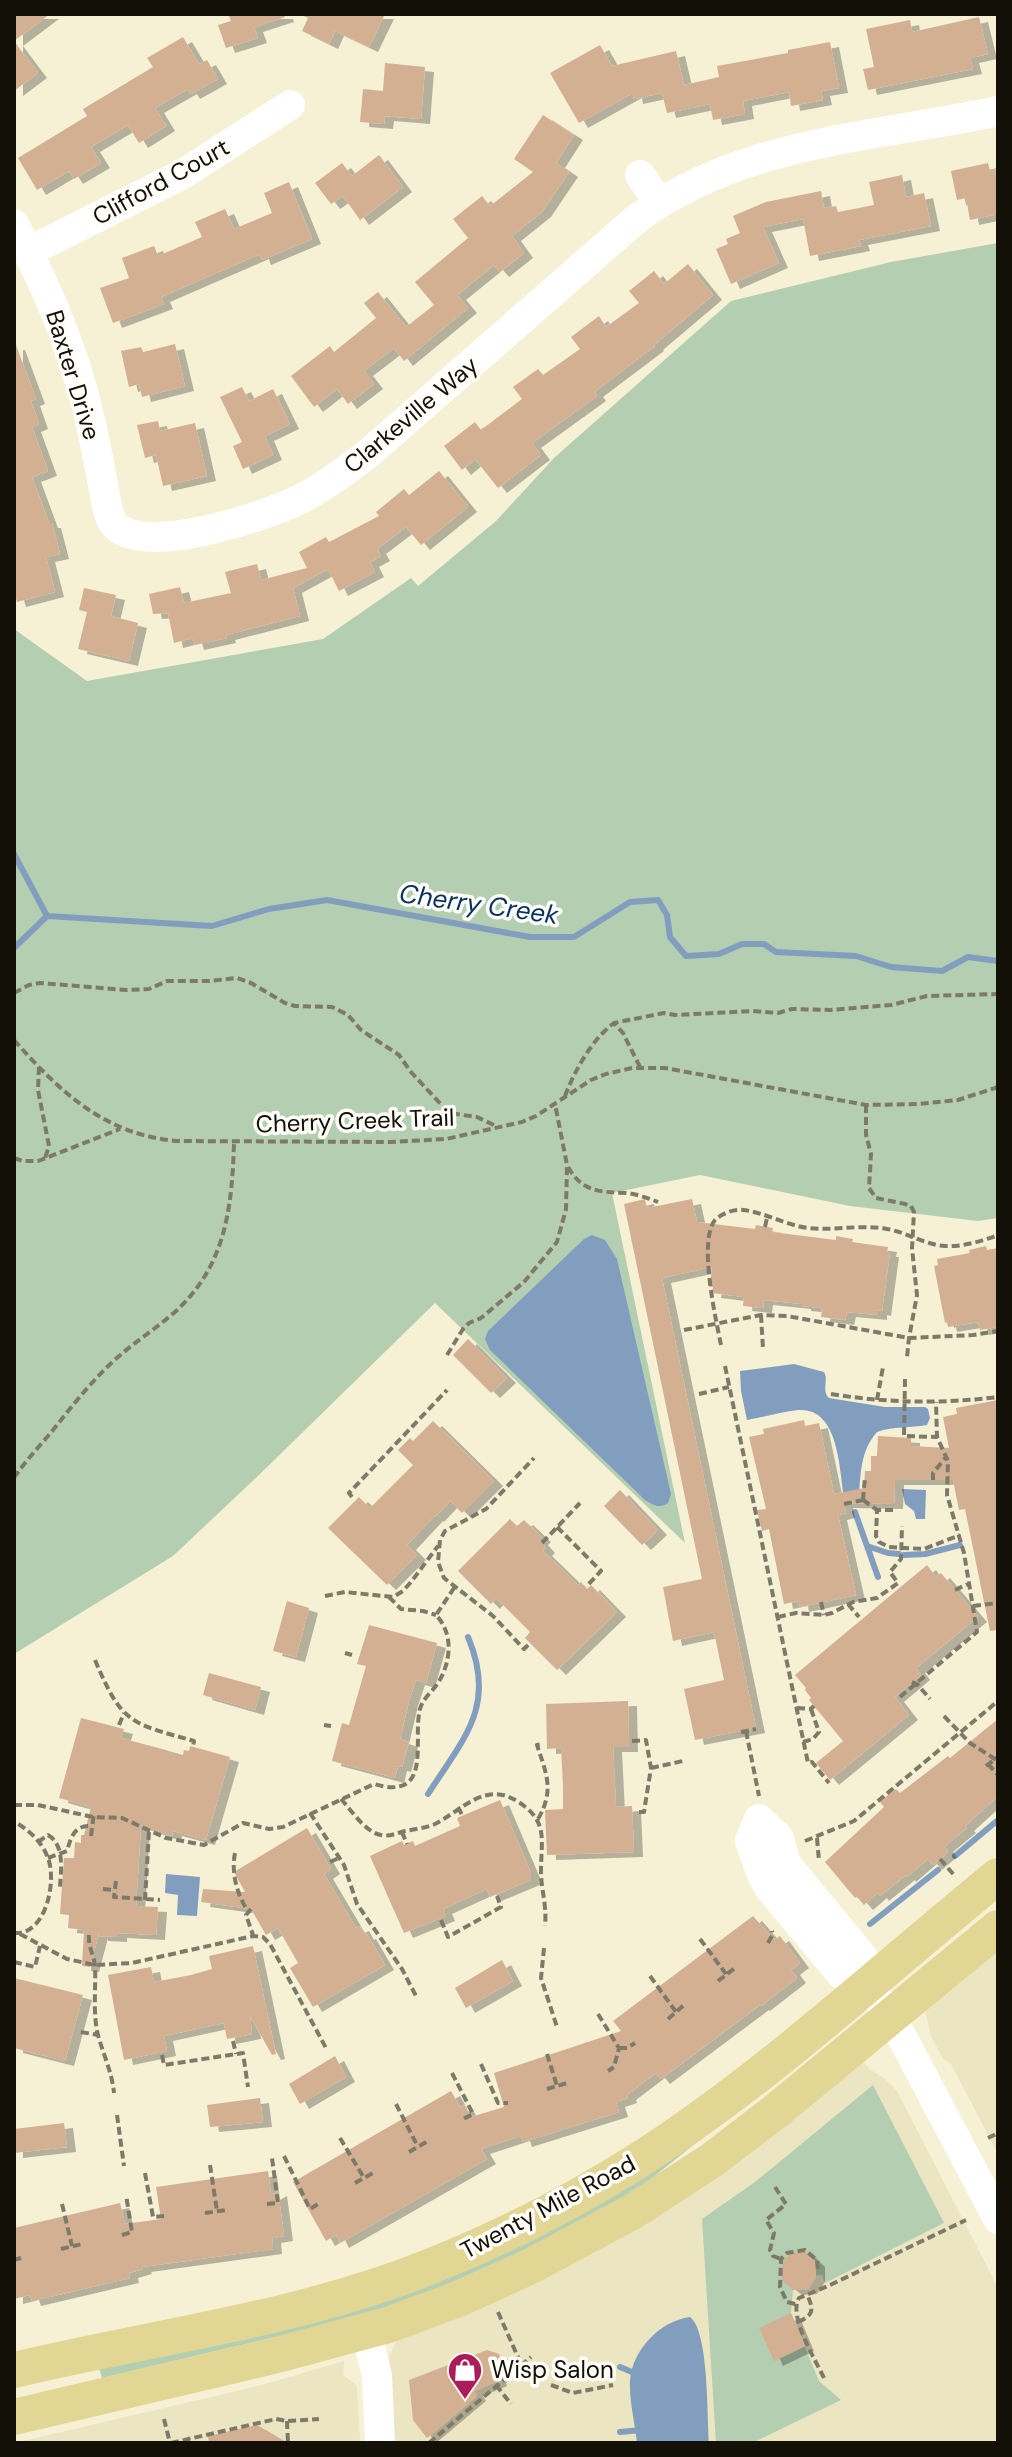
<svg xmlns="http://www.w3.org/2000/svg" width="1012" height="2457" font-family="'DM Sans',sans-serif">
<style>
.built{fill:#ece5c2}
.green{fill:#b4ceb2}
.water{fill:#829ebf}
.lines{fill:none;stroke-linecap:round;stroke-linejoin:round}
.stream{stroke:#829ebf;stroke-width:6}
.building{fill:#d4b093;filter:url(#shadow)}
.path{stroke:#7e7a69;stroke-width:4;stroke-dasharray:8 4;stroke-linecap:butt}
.minor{stroke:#fff;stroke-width:30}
.major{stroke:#e2d694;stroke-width:36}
.labels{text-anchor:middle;stroke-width:7;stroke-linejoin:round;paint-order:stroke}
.street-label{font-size:24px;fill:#121007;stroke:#fefdf7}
.poi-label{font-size:24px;fill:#121007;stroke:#fefdf7;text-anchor:start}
.water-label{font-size:26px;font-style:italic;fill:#08325d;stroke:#fefdf7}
</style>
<defs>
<filter id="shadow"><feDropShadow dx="9" dy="5" stdDeviation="0" flood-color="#0004"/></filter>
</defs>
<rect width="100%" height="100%" fill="#f6f0d5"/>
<!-- built -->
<path class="built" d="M998 1946V2154L951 2064 943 2059 931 2036 926 2014V2009Z
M861 2058 869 2069 884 2078 897 2091 998 2288V2443H395L389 2357 396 2342 411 2330Z
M344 2361 343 2375 357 2386 360 2443H14L262 2385Z"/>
<!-- green -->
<path class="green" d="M998 243V1218L978 1221 850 1206 700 1175 612 1193 685 1543 435 1303 260 1474 173 1556 14 1654V629L87 681 323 639 411 578 418 586 496 521 554 458 731 301 891 262Z
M873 2085 944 2223 825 2283 822 2275H817L808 2289 793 2290 791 2313 819 2381 841 2400 752 2443H716L702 2219 755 2182Z
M707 2134 636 2191 577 2227 389 2310 102 2378 99 2368 288 2324Z"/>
<!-- water -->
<path class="water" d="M592 1235 605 1240 617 1259 671 1494 668 1503C659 1509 653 1505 645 1500L490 1350 485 1339 488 1331 584 1239Z
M794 1364 824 1372C829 1380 821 1391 829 1398L885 1407H925L928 1409 930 1418 927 1425C910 1428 894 1426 877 1432 861 1450 861 1471 859 1494L844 1497C839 1468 839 1407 798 1410 781 1412 764 1417 747 1420L741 1391 740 1371Z
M902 1489 926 1490 925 1519H916L914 1511 905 1504Z
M166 1874 200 1877 197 1916 177 1915 178 1895 165 1893Z
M690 2317C709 2331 707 2417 709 2443H637C635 2423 629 2401 630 2381 632 2350 660 2321 690 2317Z"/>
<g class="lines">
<!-- stream -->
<path class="stream" d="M14 854 47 916
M14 948 47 916 212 926 269 909 327 900 530 937H574L630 902 658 900 667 915 670 937 686 956 719 954 742 944H764L776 952 856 956 891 967 942 971 968 957 998 961
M855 1512 878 1577
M867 1546 888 1553 899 1554
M904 1555 925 1554 960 1545
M428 1794C464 1738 497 1706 468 1637
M955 1856 998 1820
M870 1924 938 1870
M620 2367 639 2375
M620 2432 641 2430"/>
</g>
<!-- building -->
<path class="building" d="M14 14H50L14 41Z
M228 14H284L285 17 254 27 258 38 226 48 218 25 231 21Z
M299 14H385L369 47 335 31 329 44 302 31 308 18Z
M979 17 988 54 970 58 973 69 868 90 863 69 874 67 866 29 910 20 912 32Z
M183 37 199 64 207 60 218 79 191 94 188 89 155 108 166 126 139 143 128 125 91 147 101 163 74 179 69 171 37 190 18 158 87 116 83 109 153 67 147 58Z
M14 41 38 73 14 91Z
M830 42 839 88 821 91 823 100 791 106 789 92 743 101 745 114 713 120 710 104 667 113 662 93 634 99 633 93 579 123 550 73 600 45 612 66 676 51 684 85 719 77 717 66 788 53V50Z
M385 63 425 67 421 119 385 116 384 124 360 122 363 89 383 91Z
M543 115 574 135 556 163 569 172 542 212 512 236 524 253 500 272 494 265 457 295 468 308 404 361 394 348 364 371 374 384 348 404 337 389 314 407 291 376 330 346 334 352 376 318 364 303 378 292 406 327 434 305 415 282 468 238 453 219 482 196 490 206 533 172 514 159Z
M379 155 403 187 360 220 343 196 331 204 315 183 342 163 352 176Z
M988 163 990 171 998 169V214L970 220 966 198 957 200 951 171Z
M902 175 906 197 924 193 931 226 859 240 861 246 810 256 803 219 763 227 779 263 731 284 716 249 728 244 726 239 740 233 733 216 766 202 821 191 824 208 836 206 838 212 874 205 869 182Z
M289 182 312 239 262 260 260 254 161 297 164 304 113 323 100 288 129 278 122 258 154 246 158 256 202 237 195 222 225 209 234 229 272 213 264 193Z
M688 264 713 295 654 345 655 346 594 392 597 396 532 443 541 455 498 488 475 459 462 470 444 446 475 422 481 430 522 399 513 387 538 369 543 375 580 349 571 337 599 316 606 327 639 303 629 291 654 271 664 284Z
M175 344 185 386 142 397 139 384 129 387 121 351 141 347 143 352Z
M14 345H16L36 399 31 401 39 424 32 427 48 471 32 477 49 523H52L60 554 46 557 55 592 17 602 14 592Z
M242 387 249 401 273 389 290 424 265 436 273 455 243 469 233 446 242 442 220 397Z
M158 421 160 431 195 423 207 476 163 486 156 455 145 458 137 425Z
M439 471 468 507 421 545 406 527 377 549 381 556 370 562 375 572 339 591 328 569 293 588 300 616 226 635 227 638 195 645 193 638 174 643 168 613 153 614 149 594 180 587 184 603 231 593 225 572 257 564 261 580 307 568 299 552 326 537 329 542 379 516 376 512 404 489 409 495Z
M84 588 116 595 111 616 138 623 129 661 78 649 87 612 79 610Z
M645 1199 647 1208 692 1199 697 1222 755 1229 756 1225 773 1228 772 1232 836 1240V1236L853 1239 852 1242 888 1247 887 1252H890L882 1311 878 1310V1315L847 1312 845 1320 821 1317 822 1308 802 1306V1304L764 1300 763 1308 743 1306 744 1297 712 1293 713 1287H710L712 1267 662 1278 756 1728 695 1740 684 1689 724 1680 714 1632 673 1641 663 1587 702 1579 624 1204Z
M986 1246 987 1250 998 1248V1327L980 1330 978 1322 948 1327 947 1322 945 1323 934 1266 938 1265 937 1259 970 1253 969 1250Z
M468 1339 507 1378 491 1393 453 1355Z
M998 1400V1630L990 1631 965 1509 959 1510 953 1480H895L894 1504 844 1503 846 1513 838 1515 856 1595 800 1607 799 1601 784 1604 769 1529 762 1531 757 1510 766 1509 749 1437 764 1434 763 1429 804 1420 805 1426 819 1423 834 1494 864 1488 865 1471H871V1456H877L878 1436 911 1438V1446L949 1448 943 1417 957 1414 956 1408Z
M433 1421 494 1481 462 1513 450 1501 435 1517 434 1516 407 1545 417 1555 387 1585 328 1528 359 1497 370 1508 413 1465 398 1450 410 1438 413 1441Z
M620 1490 658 1530 642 1545 604 1506Z
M510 1519 517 1526 524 1520 542 1537 539 1540 546 1548 543 1551 578 1585 581 1582 587 1589 591 1585 617 1612 557 1670 525 1638 530 1632 496 1598 491 1604 458 1571Z
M927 1565 936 1577 941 1573 978 1617 916 1668 921 1675 895 1697 909 1715 830 1780 816 1763 843 1741 809 1700 811 1698 805 1690 806 1688 795 1675Z
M287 1601 309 1608 296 1657 273 1651Z
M369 1625 437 1643 426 1683 416 1680 409 1701 400 1739 409 1742 402 1767 398 1766 395 1778 332 1761 342 1723 349 1725 366 1666 357 1664Z
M209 1673 261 1687 255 1710 203 1695Z
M628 1701 629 1747H613L616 1807 632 1806 634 1852 547 1855 545 1810 563 1809V1786L561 1748 547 1749 546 1704Z
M81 1718 124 1729 121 1738 162 1749 183 1755 184 1750 189 1751 190 1746 230 1757 206 1840 173 1831 172 1836 141 1825 136 1906 158 1907 156 1935 118 1933V1937L99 1936V1933L90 1967 82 1966 84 1930 68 1928 69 1915 60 1914 64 1858H74L75 1842 81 1843V1835H84L91 1807 59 1798Z
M998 1719V1796L965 1826 967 1828 944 1847 948 1852 933 1865 928 1859 907 1877 906 1875 880 1896 878 1893 864 1905 857 1897 855 1898 825 1862 884 1807 880 1802 888 1795 896 1789 900 1793 948 1756 950 1758Z
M500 1800 531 1873V1880L490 1897 487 1889 443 1909 446 1916 404 1933 370 1856 402 1841 404 1845 413 1841 415 1846 460 1826 457 1818Z
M307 1828 331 1869 324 1874 356 1928 360 1926 365 1935 367 1934 385 1965 313 2007 290 1968 298 1963 278 1928 266 1935 251 1909 201 1902 203 1889 245 1892 234 1872Z
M753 1916 774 1940 780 1936 800 1963 791 1970 797 1978 761 2006 760 2005 661 2079 656 2073 627 2095 628 2098 616 2102 619 2112 523 2142 521 2136 481 2149 487 2159 340 2243 336 2235 326 2241 293 2182 451 2091 460 2107 464 2105 471 2117 504 2107 494 2073 621 2031 613 2021Z
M253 1946 276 2054 272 2055 250 2016 252 2034 227 2039 224 2023 164 2036 167 2051 124 2060 108 1975 151 1967 154 1982 191 1975 212 1969 209 1956Z
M502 1960 513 1981 466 2008 455 1988Z
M14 1978 83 1995 65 2061 14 2048Z
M335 2056 346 2077 300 2104 289 2084Z
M260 2098 263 2122 210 2127 207 2105Z
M64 2123 67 2147 14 2153V2129Z
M268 2171 271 2195 278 2191 284 2236 272 2238 273 2249 142 2267 143 2269 129 2273 130 2278 32 2301 30 2295 14 2299V2228L120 2203 125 2224 161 2219 156 2187Z
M806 2252 816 2262V2277L808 2289 793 2290 782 2281V2263L791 2253Z
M791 2313 805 2346 774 2361 759 2328Z
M487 2350 499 2354 506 2372 497 2378 498 2381 474 2391 477 2396 427 2438 413 2420 409 2380Z
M257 2425 287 2443H209L208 2436Z"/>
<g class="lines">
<!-- path -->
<path class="path" d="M14 993 29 985 40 983 126 990 149 989 167 981H209L237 978 251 983 285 1003 295 1006 332 1007 348 1015 361 1030 399 1055 411 1072 449 1113 477 1117 498 1127
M14 1040C60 1092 104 1134 176 1141L391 1142 446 1139 522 1122 536 1116 591 1080 606 1074 632 1068H665L866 1105 919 1104 958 1100 998 1087
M39 1067 38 1090 49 1146 45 1158
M640 1067 623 1033 614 1023 664 1013 675 1015 752 1011 778 1013 792 1009 830 1010 891 1005 927 996 998 994
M565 1096C574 1072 592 1039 614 1023
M866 1105V1135L871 1154 869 1188 876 1198 905 1204 911 1206 914 1212 912 1248 917 1295 909 1338 907 1357
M14 1158 23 1161H38L120 1129
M568 1167C582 1192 600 1192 626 1193 637 1194 648 1198 658 1202
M765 1227 767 1218
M761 1315 763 1349
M684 1330 761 1315 787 1316 909 1338 973 1335 998 1331
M721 1345C716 1320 698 1241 715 1220 722 1213 734 1209 743 1210 764 1212 785 1225 808 1228 834 1231 860 1224 887 1229 906 1232 925 1245 945 1246 963 1247 982 1241 998 1235
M447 1355 463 1329 469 1323 481 1318 524 1282 557 1242 566 1209 567 1165 555 1104
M725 1366 808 1763 812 1762 829 1783
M905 1379 904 1436 937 1437
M699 1394 729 1387
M831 1394C887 1403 942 1404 998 1397
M877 1400 883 1367
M14 1478C25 1461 40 1446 53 1430 73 1405 93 1379 118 1357 136 1341 157 1328 176 1311 226 1265 232 1207 234 1143
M933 1480V1473L946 1457
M352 1497 349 1493 447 1390
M863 1500 865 1477
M863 1500 877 1510
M844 1504 863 1500
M893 1510H877L876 1536 879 1542 889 1547 924 1549 960 1535
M557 1527 601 1571 586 1587
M542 1543 580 1503
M955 1590 970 1583
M325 1596 345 1592 393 1597 403 1591 411 1582 438 1546
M389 1597 401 1609 423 1611 436 1615
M821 1602 824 1615
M848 1604 859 1617
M973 1606 998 1603
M778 1617 796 1613 824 1615 832 1613 853 1602 877 1598 898 1583 890 1572 901 1559 902 1526
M528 1645 524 1649 493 1616 444 1578 438 1562 440 1540 445 1531 486 1509 534 1458
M345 1653 352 1655
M95 1660C122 1724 130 1723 194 1741L193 1747
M912 1682 917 1684 930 1699
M900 1697 977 1632 964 1553 947 1495 948 1461 937 1437 936 1402
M797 1708 811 1709 814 1706
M944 1716 970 1743 998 1761
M119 1725 124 1713
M324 1725 331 1726
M746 1731 759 1796
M741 1732 756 1729
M632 1741 646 1740 651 1768 644 1812H635
M803 1742 813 1739 819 1732 811 1709
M988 1764 998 1775
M986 1766 998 1757
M651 1768 683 1761
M341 1799C352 1811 365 1832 381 1835 389 1837 397 1833 405 1831 415 1829 426 1828 435 1824 462 1810 485 1781 517 1801 549 1821 541 1839 541 1871 541 1890 547 1904 545 1926
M14 1805H38L93 1817 122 1818 166 1838 204 1845 243 1823 269 1829 283 1827 374 1784C434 1802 412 1740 420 1709 423 1698 432 1692 438 1683 451 1662 454 1634 436 1615L454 1588
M458 1807 462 1815
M310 1813 344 1865 357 1904 402 1969 416 1996
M538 1819C555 1790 546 1773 537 1745L543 1744
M402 1832 407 1844
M91 1836 94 1813
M817 1838 819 1861
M805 1841 854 1821 998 1701
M38 1842 48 1835C65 1845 61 1870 60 1887
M235 1853C231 1873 237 1895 248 1911
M48 1858 67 1851C71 1837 74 1825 92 1826
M940 1859 954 1875
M330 1862 339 1858
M116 1881 114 1897 160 1900
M103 1889 115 1890
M145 1900 149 1831
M251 1909 246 1915 253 1935
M441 1920 448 1937 501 1907 497 1896
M14 1933C46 1936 57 1881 48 1858 42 1842 29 1830 15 1822
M20 1934 67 1959 95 1965 132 1963 253 1936 263 1937 270 1944 326 2048
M89 1935C88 1947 94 1955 95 1966 96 1988 93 2009 97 2031 102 2052 112 2071 114 2093
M700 1939 726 1974
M768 1943 773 1934 772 1931
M544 1948 541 1978 557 2027
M14 1962 35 1967 40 1946
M650 1976 676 2012
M718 1981 735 1968
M598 2014 619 2048 614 2067 608 2071
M668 2019 684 2005
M81 2032 98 2035
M233 2041 236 2054
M619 2048H627L635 2043
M547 2054 557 2086
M162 2055 164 2065 243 2053 248 2087
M481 2064 498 2103H508
M452 2073 473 2114 463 2119
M547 2089 567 2083
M396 2104 418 2147
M117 2115 124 2166
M340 2138 364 2178
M988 2138 998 2133
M409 2152 428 2141
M284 2156 310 2209 318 2204
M210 2165 217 2211
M145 2173 153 2217 164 2216
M355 2183 373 2173
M775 2187 786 2204 766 2220 774 2233 770 2250 773 2256 781 2259
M62 2204 72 2246
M267 2204 278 2203 272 2158
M205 2213 226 2210
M122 2235 132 2232 126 2195
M61 2249 82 2244
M14 2260 21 2258
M795 2304 787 2302 780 2287 781 2259 787 2253 805 2250 817 2260 818 2272
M498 2312 521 2364
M798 2322C814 2315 814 2310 807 2294
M513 2370 527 2375
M824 2378C815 2359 788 2316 799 2298L828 2286 966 2220
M496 2385 511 2404
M551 2385 573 2393 613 2385
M164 2419 170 2443
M287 2421 288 2443
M171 2443 276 2419 287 2421 319 2419
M429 2443 531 2357"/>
<!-- minor -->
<path class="minor" d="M640 175 659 203
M14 224C46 286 75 351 90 420 97 450 102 481 108 511 110 515 110 519 113 523 140 558 258 518 292 503 321 490 345 471 370 452L634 221C739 141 873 138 998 111
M28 252 183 174 290 105
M868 1983 841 1974 770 1889 762 1875 750 1841 759 1819 779 1838 786 1864 863 1957 868 1983 902 2037 998 2219
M366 2330 377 2376 380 2443"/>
<!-- major -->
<path class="major" d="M14 2370C152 2337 297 2320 429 2267 502 2238 573 2202 639 2160 767 2078 880 1972 998 1876
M14 2417 273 2356 388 2325 461 2298 531 2266 632 2212 712 2160 776 2111 998 1928"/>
</g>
<!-- icons -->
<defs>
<g id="shop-pin" transform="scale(1.8)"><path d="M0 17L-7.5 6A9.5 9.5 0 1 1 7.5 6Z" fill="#ab1d5a" stroke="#fefdf7"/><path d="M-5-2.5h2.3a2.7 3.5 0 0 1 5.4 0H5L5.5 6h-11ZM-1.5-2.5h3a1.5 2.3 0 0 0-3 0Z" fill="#fff"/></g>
</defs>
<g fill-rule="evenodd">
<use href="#shop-pin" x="465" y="2370"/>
</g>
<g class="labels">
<!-- street labels -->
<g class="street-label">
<text transform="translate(161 182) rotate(-29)" y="8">Clifford Court</text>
<text transform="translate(73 375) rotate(73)" y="8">Baxter Drive</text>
<text transform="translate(411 415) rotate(-40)" y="8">Clarkeville Way</text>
<text transform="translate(355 1121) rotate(-2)" y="8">Cherry Creek Trail</text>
<text transform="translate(548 2207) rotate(-28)" y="8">Twenty Mile Road</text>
</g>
<!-- poi labels -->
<g class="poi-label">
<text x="491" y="2378">Wisp Salon</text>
</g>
<!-- water labels -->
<g class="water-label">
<text transform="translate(479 904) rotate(8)" y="9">Cherry Creek</text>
</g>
</g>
<!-- border -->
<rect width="1012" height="2457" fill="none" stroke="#121007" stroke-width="32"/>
</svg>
